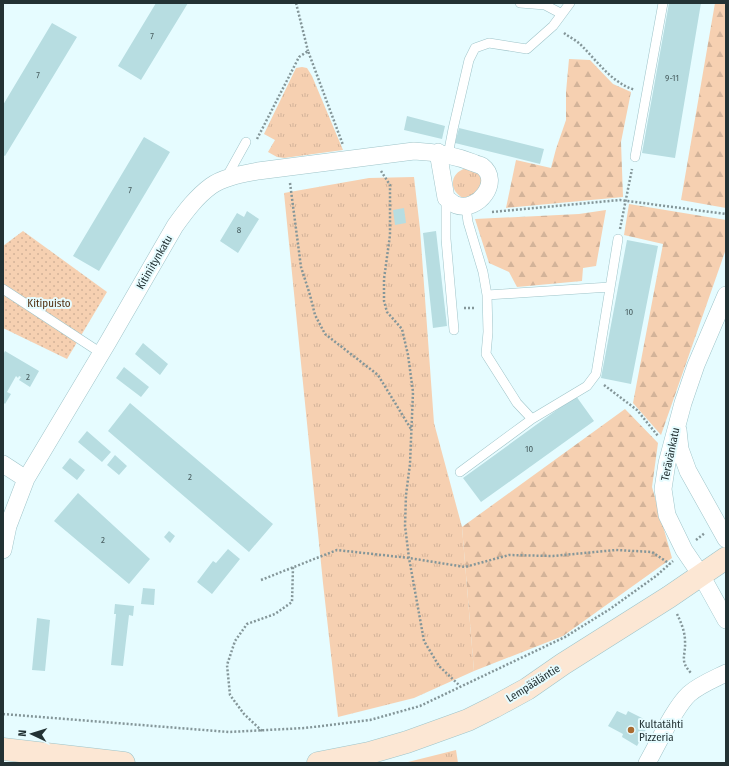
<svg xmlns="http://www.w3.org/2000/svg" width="729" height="766" font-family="'Fira Sans Condensed',sans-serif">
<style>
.grass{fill:url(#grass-tufts)}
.forest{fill:url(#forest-firs)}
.park{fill:url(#park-dots)}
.building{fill:#b7dde1}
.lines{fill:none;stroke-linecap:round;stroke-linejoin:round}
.lane-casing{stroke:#9fc4c9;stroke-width:10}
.street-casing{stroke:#9fc4c9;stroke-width:18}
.secondary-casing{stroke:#9fc4c9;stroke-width:23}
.path{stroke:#849699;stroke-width:2.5;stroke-dasharray:2 2;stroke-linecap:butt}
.lane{stroke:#fff;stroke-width:9}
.street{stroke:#fff;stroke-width:17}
.secondary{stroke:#fce7d4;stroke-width:22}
.poi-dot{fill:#aa6c31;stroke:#e6fcff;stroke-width:1.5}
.labels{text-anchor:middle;stroke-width:4;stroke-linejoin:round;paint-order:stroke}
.number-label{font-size:9px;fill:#485d5f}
.street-label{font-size:11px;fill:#233234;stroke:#e6fcff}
.park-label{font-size:11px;fill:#533213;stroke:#e6fcff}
.poi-label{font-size:11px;fill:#233234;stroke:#e6fcff;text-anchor:start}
</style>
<defs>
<pattern id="grass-tufts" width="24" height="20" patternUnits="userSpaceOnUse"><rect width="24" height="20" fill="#f6d0b1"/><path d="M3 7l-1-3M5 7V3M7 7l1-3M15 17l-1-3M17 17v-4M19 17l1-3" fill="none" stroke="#d3b399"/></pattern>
<pattern id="forest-firs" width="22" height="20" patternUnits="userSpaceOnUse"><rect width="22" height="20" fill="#f6d0b1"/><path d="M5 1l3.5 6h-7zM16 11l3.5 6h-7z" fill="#d3b399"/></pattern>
<pattern id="park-dots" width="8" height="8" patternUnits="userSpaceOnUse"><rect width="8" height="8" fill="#f6d0b1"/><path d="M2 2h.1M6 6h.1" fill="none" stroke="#d3b399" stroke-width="1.8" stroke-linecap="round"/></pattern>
</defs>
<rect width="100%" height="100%" fill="#e6fcff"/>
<!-- grass -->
<path class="grass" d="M302 67 307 68 312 76 343 150 284 158 277 157 268 152 275 140 264 134 296 68Z
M466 168 477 170 483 179 480 193 463 198C448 190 450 173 466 168Z
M414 177 420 229 434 423 462 527 474 671 414 698 338 717 323 583 284 193 369 178Z
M456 750 458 763H404Z"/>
<!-- forest -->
<path class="forest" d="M715 3H726V208L681 200Z
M569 59 590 60 613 84 631 92 621 142 623 197 506 208 516 160 551 168 556 149 566 120V92Z
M629 204 726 220V249L661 435 633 403 663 244 624 235Z
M606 210 596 266 583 268 582 281 517 287 509 272 489 263 475 219 579 214Z
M625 409 658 443 652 487 672 558 563 636 474 671 462 527Z"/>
<!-- park -->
<path class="park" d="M23 231 107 292 67 359 3 328V246Z"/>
<!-- building -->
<path class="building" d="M156 3H188L141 80 118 66Z
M669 3H701L675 158 642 153Z
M52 23 77 37 5 156 3 155V105Z
M407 116 445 126 442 139 404 130Z
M459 128 544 149 540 164 455 143Z
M144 137 170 152 99 271 73 256Z
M404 208 406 223 395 225 393 210Z
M247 211 259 219 238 253 220 241 237 213 244 217Z
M436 231 447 326 433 328 423 233Z
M627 240 658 246 631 384 601 378Z
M143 343 168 364 160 375 135 354Z
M5 351 39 371 30 387 19 380 21 377 19 376 18 378 16 376 7 392 11 394 5 404 3 402V355Z
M124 367 149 387 141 397 116 378Z
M576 396 594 421 481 502 463 478Z
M130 403 273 524 249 552 108 431Z
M87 431 111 452 102 462 78 442Z
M115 455 127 466 119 475 107 465Z
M70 458 85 470 77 480 62 468Z
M78 493 150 559 129 584 54 521Z
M169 531 175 536 170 543 164 537Z
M228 549 240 559 212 594 197 582 213 561 216 563Z
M143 588 155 589 154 605 141 604Z
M115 604 134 606 133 616 129 615 123 666 111 665 116 614H114Z
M37 618 50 620 45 671 32 670Z
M617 711 626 715 628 711 650 722 637 746 622 737 623 734 608 726Z"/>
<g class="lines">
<!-- lane casing -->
<g class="lane-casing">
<path id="lane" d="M520 3 545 5 562 14
M448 155 453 129 469 60 475 48 489 43 527 49 553 26 570 3
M635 157 663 3
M226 178 246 142
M446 198V239L454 330
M466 207 468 222 483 272 487 295 488 332 486 354 517 403 532 419 587 386 596 374 618 239
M3 289 101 353
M487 295 610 287
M460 472 532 419"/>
</g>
<!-- street casing -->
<g class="street-casing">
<path id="street" d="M726 295 696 365 683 403 667 463 663 489 667 515 684 550 701 575 726 620
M678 430 680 449 688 471 726 539
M3 464 26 479
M3 550 8 526 26 479 108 342 175 226C185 212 196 197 211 186 223 177 243 174 258 171L414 151C434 152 454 155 474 163 476 164 480 165 482 166 502 181 478 213 456 205 453 204 449 200 446 198L438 152
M647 763C658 744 674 708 689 694 699 685 714 679 726 673"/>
</g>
<!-- secondary casing -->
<g class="secondary-casing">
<path id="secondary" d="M3 749 124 763
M318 763 369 753 407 742 468 720 494 707 527 689 563 664 669 597 726 558"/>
</g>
<!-- path -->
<path class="path" d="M296 3 308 51
M564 33C569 37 576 40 581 45 598 62 612 83 635 90
M257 139 299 57 308 51 343 145
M381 171 390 185V235L384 279V301L387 312 402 329 408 355 413 392 410 464 406 495 405 526 409 558 424 641 439 666 460 686
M290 183 301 267 310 295 315 315 325 334 378 375 411 429
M492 212 620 200 726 214
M620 229 632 169
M464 308H475
M604 385 637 410 658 436
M696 540 705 533
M261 580 337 550 409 558 465 567 509 555 553 556 616 550 652 552 670 564
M677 614C681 622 685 632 685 641 686 656 679 660 691 673
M3 714 229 732 305 728 370 720 420 706 565 637 610 609 656 576 673 561
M262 731 244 714 230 695 227 665 235 641 247 624 275 614 292 602 293 567"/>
<!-- lane -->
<use href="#lane" class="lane"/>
<!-- street -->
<use href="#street" class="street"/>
<!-- secondary -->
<use href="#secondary" class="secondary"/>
</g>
<!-- markers -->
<circle class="poi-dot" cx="631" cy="730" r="4"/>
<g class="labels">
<!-- number labels -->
<g class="number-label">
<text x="152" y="39">7</text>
<text x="38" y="78">7</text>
<text x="672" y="81">9-11</text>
<text x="130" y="193">7</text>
<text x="239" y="233">8</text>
<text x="629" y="315">10</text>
<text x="28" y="380">2</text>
<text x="529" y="452">10</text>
<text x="190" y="480">2</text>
<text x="103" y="543">2</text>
</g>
<!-- street labels -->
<g class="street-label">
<text transform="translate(154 262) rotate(-60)" y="4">Kitiniitynkatu</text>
<text transform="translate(670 454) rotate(-78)" y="4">Terävänkatu</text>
<text transform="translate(533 683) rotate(-32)" y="4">Lempääläntie</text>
</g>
<!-- park labels -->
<g class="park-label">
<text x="49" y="307">Kitipuisto</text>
</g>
<!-- poi labels -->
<g class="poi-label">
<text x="639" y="728">Kultatähti<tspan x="639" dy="13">Pizzeria</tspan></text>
</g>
</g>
<!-- border -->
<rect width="729" height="766" fill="none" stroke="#233234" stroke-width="8"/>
<!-- north arrow -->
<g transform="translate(32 734) rotate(274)" stroke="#e6fcff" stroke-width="3" paint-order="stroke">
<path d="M0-3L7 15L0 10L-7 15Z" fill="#233234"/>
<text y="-6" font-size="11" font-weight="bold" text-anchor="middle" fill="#233234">N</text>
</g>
</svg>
